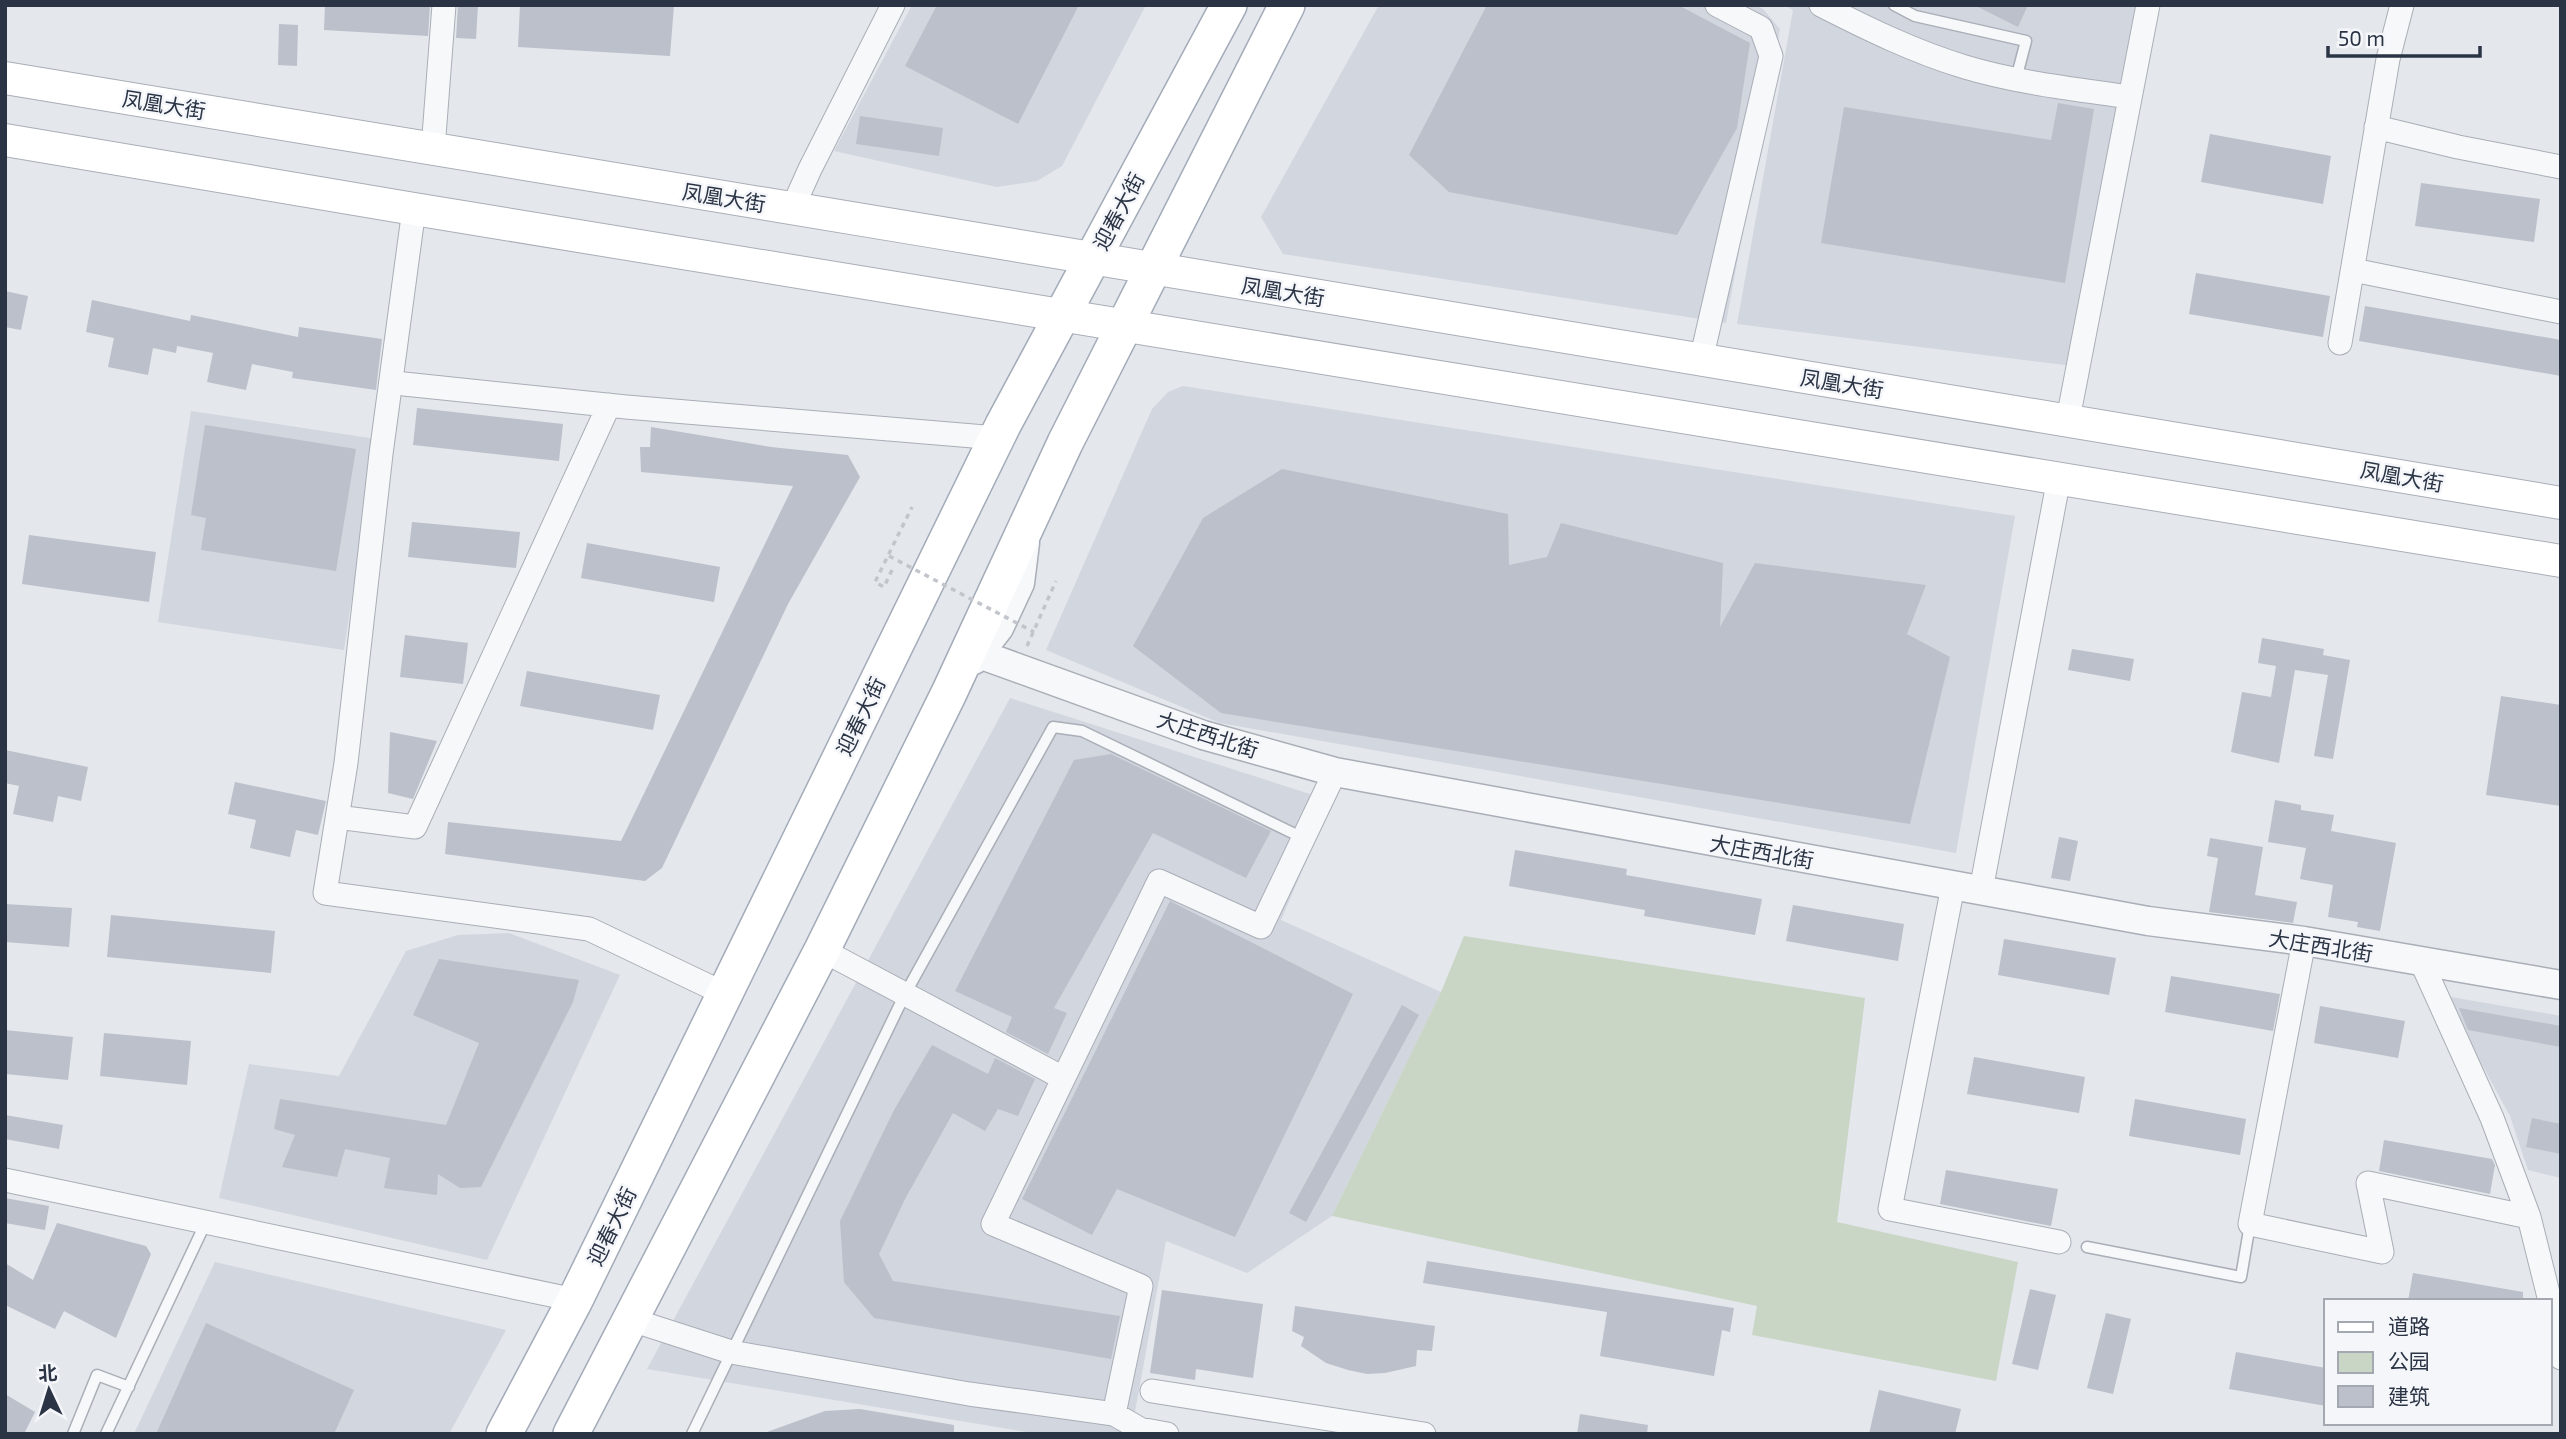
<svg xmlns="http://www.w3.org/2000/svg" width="2566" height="1439" viewBox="0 0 2566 1439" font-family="'Exo 2','Noto Sans SC',sans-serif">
	<rect width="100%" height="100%" fill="#e4e7ec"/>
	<!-- built -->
	<path fill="#d2d6de" d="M 912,5 L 1146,5 L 1062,166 L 1037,181 L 997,187 L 834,151 Z
		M 1379,5 L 1756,5 L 1763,9 L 1780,29 L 1726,323 L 1283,254 L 1261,217 Z
		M 1784,5 L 2139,5 L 2073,366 L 1737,324 L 1793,10 Z
		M 1183,386 L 2015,516 L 1956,853 L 1220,723 L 1046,650 L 1152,409 L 1168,392 Z
		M 191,411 L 376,439 L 344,650 L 158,622 Z
		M 1010,698 L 1332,801 L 1281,920 L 1441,992 L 1332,1216 L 1247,1273 L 1166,1241 L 1131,1434 L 1039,1434 L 647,1369 Z
		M 509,933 L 620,975 L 487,1260 L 219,1198 L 249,1064 L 339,1076 L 406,951 L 458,935 Z
		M 2451,997 L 2561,1016 L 2561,1178 L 2528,1170 L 2510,1116 L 2446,999 Z
		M 215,1262 L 506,1330 L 449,1434 L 134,1434 Z"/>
	<!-- green -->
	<path fill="#c9d6c5" d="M 1464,936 L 1865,998 L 1837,1222 L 2018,1262 L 1996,1381 L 1752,1335 L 1757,1306 L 1332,1216 L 1441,992 Z"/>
	<!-- building -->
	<path fill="#bbc0ca" d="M 325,5 L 430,5 L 428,36 L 324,30 Z
		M 458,5 L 478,5 L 476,39 L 456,38 Z
		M 520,5 L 674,5 L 670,56 L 518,47 Z
		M 937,5 L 1079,5 L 1018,124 L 905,66 Z
		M 1487,5 L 1678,5 L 1750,43 L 1737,128 L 1677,235 L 1449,192 L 1409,155 Z
		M 1974,5 L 2028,5 L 2018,27 Z
		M 279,24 L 298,25 L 297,66 L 278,65 Z
		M 2058,103 L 2094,109 L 2065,283 L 1821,243 L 1844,107 L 2051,140 Z
		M 860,116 L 943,128 L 939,156 L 856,144 Z
		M 2210,134 L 2331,156 L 2323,204 L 2201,182 Z
		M 2421,183 L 2540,199 L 2534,242 L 2415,226 Z
		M 2196,273 L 2330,296 L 2323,337 L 2189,314 Z
		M 5,291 L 28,296 L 21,330 L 5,327 Z
		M 92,300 L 190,321 L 191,315 L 298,337 L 299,327 L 382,339 L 376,390 L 292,378 L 293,372 L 252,364 L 246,390 L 207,382 L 213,353 L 177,346 L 176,353 L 153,348 L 148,375 L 108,367 L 114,338 L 86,332 Z
		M 2365,306 L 2561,340 L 2561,376 L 2359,341 Z
		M 417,408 L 563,424 L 559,461 L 413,445 Z
		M 205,425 L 356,449 L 336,571 L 201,550 L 206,518 L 191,515 Z
		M 651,427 L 771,447 L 848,455 L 860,477 L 788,604 L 662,868 L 645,881 L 445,854 L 448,822 L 621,841 L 793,486 L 641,472 L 640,447 L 650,447 Z
		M 1282,469 L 1508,514 L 1509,565 L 1547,557 L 1561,523 L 1723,563 L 1720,627 L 1755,563 L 1926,585 L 1907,634 L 1950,657 L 1910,824 L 1221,713 L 1133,646 L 1203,518 Z
		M 412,522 L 520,532 L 516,568 L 408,557 Z
		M 29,535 L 156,552 L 149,602 L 22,584 Z
		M 587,543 L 720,567 L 714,602 L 581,578 Z
		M 405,635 L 468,643 L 463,684 L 400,677 Z
		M 2262,638 L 2324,649 L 2323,655 L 2350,660 L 2333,759 L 2314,756 L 2328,675 L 2295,670 L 2279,763 L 2231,752 L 2242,692 L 2271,697 L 2276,666 L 2258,663 Z
		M 2072,649 L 2134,659 L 2130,681 L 2068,670 Z
		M 527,671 L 660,695 L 653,730 L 520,706 Z
		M 2501,696 L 2561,705 L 2561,806 L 2486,795 Z
		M 390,732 L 437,741 L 413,799 L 388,793 Z
		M 5,750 L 88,767 L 81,801 L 58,796 L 53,822 L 13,814 L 19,786 L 5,783 Z
		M 1111,754 L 1271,831 L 1246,878 L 1153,833 L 1054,1008 L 1067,1013 L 1048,1054 L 1006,1032 L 1012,1017 L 955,991 L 1074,760 Z
		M 235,782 L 326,801 L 318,835 L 296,830 L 290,857 L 250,848 L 256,820 L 228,814 Z
		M 2275,800 L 2301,805 L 2301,810 L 2334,815 L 2331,831 L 2396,843 L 2380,931 L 2357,927 L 2358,922 L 2328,917 L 2333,885 L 2300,879 L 2306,848 L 2268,842 Z
		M 2059,837 L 2078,841 L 2070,881 L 2051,878 Z
		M 2210,838 L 2263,847 L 2255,895 L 2297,902 L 2293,923 L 2209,912 L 2218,858 L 2207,856 Z
		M 1515,850 L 1627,869 L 1626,875 L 1762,899 L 1755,935 L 1644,916 L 1645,910 L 1509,886 Z
		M 1170,901 L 1353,994 L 1235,1237 L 1117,1189 L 1092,1235 L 1022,1199 Z
		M 5,904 L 72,908 L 69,947 L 5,942 Z
		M 1793,905 L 1904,924 L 1898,961 L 1786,941 Z
		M 111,915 L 275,931 L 271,973 L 107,957 Z
		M 2004,939 L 2116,958 L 2109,995 L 1998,975 Z
		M 439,959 L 579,980 L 573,1002 L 481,1187 L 460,1188 L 438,1174 L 437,1195 L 384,1188 L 390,1158 L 345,1149 L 337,1177 L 282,1167 L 295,1135 L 274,1129 L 280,1099 L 446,1125 L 479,1043 L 413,1015 Z
		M 2171,976 L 2280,994 L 2273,1031 L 2165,1012 Z
		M 1402,1005 L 1419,1015 L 1306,1222 L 1289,1213 Z
		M 2320,1006 L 2405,1021 L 2398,1058 L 2314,1043 Z
		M 2459,1008 L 2561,1026 L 2561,1047 L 2468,1030 Z
		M 5,1030 L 73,1037 L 68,1080 L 5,1074 Z
		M 104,1033 L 191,1041 L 187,1085 L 100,1076 Z
		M 932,1045 L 988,1074 L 995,1058 L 1035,1079 L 1018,1116 L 998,1109 L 985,1131 L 953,1113 L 905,1199 L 879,1254 L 893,1281 L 1120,1316 L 1111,1359 L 874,1318 L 844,1282 L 840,1221 L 894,1110 Z
		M 1974,1057 L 2085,1077 L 2079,1113 L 1967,1094 Z
		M 2135,1099 L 2246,1119 L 2240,1155 L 2129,1136 Z
		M 5,1115 L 63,1125 L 59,1149 L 5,1139 Z
		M 2532,1118 L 2561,1124 L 2561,1154 L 2526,1147 Z
		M 2384,1140 L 2492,1159 L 2495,1165 L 2490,1194 L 2379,1171 Z
		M 1946,1170 L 2058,1189 L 2051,1226 L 1940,1204 Z
		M 5,1198 L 49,1206 L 45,1230 L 5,1223 Z
		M 57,1223 L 146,1246 L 151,1254 L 116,1338 L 64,1311 L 55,1329 L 5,1305 L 5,1263 L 33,1280 Z
		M 1427,1261 L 1734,1308 L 1730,1332 L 1722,1330 L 1714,1376 L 1600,1356 L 1607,1312 L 1423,1283 Z
		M 2413,1273 L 2523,1292 L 2523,1301 L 2408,1301 Z
		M 2030,1289 L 2056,1295 L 2038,1370 L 2012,1364 Z
		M 1162,1290 L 1263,1304 L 1253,1378 L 1196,1369 L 1195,1380 L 1150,1373 Z
		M 1295,1306 L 1435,1326 L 1432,1351 L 1417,1350 L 1416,1366 L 1385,1373 L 1367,1374 L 1348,1370 L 1326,1363 L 1301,1346 L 1304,1337 L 1292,1331 Z
		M 2106,1313 L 2131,1319 L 2113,1394 L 2087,1388 Z
		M 206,1323 L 354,1390 L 334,1434 L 156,1434 Z
		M 2236,1352 L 2326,1368 L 2326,1406 L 2229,1389 Z
		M 1879,1390 L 1961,1409 L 1955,1434 L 1869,1434 Z
		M 5,1394 L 35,1412 L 24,1434 L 5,1434 Z
		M 860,1409 L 954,1425 L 954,1434 L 767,1434 L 767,1432 L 825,1411 Z
		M 1580,1414 L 1648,1425 L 1647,1434 L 1577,1434 Z"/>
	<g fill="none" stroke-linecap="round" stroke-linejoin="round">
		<!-- service casing -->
		<g stroke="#a9aeb7" stroke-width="13">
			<path id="service" d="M 1894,5 L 1915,16 L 2026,41 L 2016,79
				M 2087,1247 L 2241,1277 L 2250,1224
				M 73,1434 L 97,1375 L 129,1387
				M 106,1434 L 206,1222
				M 692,1434 L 904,996 L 1053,727 L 1082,731 L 1303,838"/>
		</g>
		<!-- minor casing -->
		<g stroke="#a9aeb7" stroke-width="25">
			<path id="minor" d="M 1821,5 C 1868,29 1915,52 1965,67 C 2018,83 2075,89 2130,97
				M 2376,127 L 2458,147 L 2561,167
				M 433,149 L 444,5
				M 414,209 L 381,454 L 346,763 L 325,893 L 589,929 L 725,994
				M 792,209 L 810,169 L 893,5
				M 2353,270 L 2561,312
				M 2340,343 L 2388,59 L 2402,5
				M 1701,360 L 1771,56 L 1761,28 L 1717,5
				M 404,384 L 626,407 L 997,438
				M 2068,419 L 2148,5
				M 345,818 L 415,827 L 609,405
				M 1953,886 L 1890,1209 L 2059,1242
				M 1981,890 L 2059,478
				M 2304,941 L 2250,1224 L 2382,1252 L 2368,1183 L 2529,1217
				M 822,950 L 1063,1078
				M 2421,961 L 2492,1118 L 2529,1217 L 2550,1301
				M 5,1180 L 575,1300
				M 2550,1303 L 2561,1358
				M 632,1320 L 731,1352 L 969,1394 L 1114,1414 L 1140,1429 L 1167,1434
				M 1152,1391 L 1424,1434
				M 1114,1414 L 1141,1286 L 993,1224 L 1159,881 L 1261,927 L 1335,772"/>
		</g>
		<!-- tertiary casing -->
		<g stroke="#a9aeb7" stroke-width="31">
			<path id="tertiary" d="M 979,654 L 1203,735 L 1335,772 L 2148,921 L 2304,941 L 2561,985
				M 974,660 L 999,628 L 1020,583 L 1025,543"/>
		</g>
		<!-- secondary casing -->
		<g stroke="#a9aeb7" stroke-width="34">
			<path id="secondary" d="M 5,78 C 857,220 1709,358 2561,503
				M 5,140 L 414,209 L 2561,561"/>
		</g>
		<!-- primary casing -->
		<g stroke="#a3abb8" stroke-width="38">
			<path id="primary" d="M 504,1434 L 575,1300 L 1003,425 L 1229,5
				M 571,1434 L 822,950 L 949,693 L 1065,443 L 1287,5"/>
		</g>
		<!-- path -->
		<path stroke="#c2c5cb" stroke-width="3.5" stroke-dasharray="5 5" stroke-linecap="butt" d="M 892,570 L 884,587 L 875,582 L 912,507
			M 1027,646 L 1056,581"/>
		<!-- service -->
		<use href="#service" stroke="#f7f8fa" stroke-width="10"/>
		<!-- minor -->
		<use href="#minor" stroke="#f7f8fa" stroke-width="23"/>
		<!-- tertiary -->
		<use href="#tertiary" stroke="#f7f8fa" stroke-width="28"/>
		<!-- secondary -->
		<use href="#secondary" stroke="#fff" stroke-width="32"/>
		<!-- primary -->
		<use href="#primary" stroke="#fff" stroke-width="35"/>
		<!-- path-bridge -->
		<path stroke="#c2c5cb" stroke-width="3.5" stroke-dasharray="5 5" stroke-linecap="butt" d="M 889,556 L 1034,632"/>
	</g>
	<g text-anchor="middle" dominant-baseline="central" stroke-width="5" stroke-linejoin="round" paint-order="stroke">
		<!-- street labels -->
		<g font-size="21" fill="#2b3445" stroke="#f4f6f9">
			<text transform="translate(164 104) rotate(9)">凤凰大街</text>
			<text transform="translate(724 197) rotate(9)">凤凰大街</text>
			<text transform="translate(1118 211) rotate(-62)">迎春大街</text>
			<text transform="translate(1283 291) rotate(9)">凤凰大街</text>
			<text transform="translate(1842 383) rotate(9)">凤凰大街</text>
			<text transform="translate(2402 476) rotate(10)">凤凰大街</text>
			<text transform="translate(860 716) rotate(-64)">迎春大街</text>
			<text transform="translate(1208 734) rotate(18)">大庄西北街</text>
			<text transform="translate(1762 851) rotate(10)">大庄西北街</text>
			<text transform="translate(2321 945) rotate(9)">大庄西北街</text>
			<text transform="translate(611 1226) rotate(-64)">迎春大街</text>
		</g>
	</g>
	<!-- border -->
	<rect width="2566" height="1439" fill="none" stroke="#2b3445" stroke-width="14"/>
	<!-- legend -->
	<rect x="2324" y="1299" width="228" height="126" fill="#f4f6f9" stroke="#a4a8b1" stroke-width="2"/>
	<rect x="2338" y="1322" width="35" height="10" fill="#ffffff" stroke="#a4a8b1" stroke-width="2"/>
	<text x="2388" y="1334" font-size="21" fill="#2b3445">道路</text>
	<rect x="2338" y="1352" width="35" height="21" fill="#c9d6c5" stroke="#a4a8b1" stroke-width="2"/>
	<text x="2388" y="1369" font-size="21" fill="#2b3445">公园</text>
	<rect x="2338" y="1386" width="35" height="21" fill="#bbc0ca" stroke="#a4a8b1" stroke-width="2"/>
	<text x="2388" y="1404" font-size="21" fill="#2b3445">建筑</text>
	<!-- north arrow -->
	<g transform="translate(49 1390) rotate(356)" stroke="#f4f6f9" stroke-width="5" paint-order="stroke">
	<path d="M0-5L12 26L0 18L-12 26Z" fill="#2b3445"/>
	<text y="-10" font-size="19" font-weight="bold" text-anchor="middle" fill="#2b3445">北</text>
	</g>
	<!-- scale -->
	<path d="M2328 46v10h152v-10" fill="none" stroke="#2b3445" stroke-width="3.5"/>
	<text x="2338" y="46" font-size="21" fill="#2b3445" stroke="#f4f6f9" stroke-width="5" paint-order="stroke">50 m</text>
</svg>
